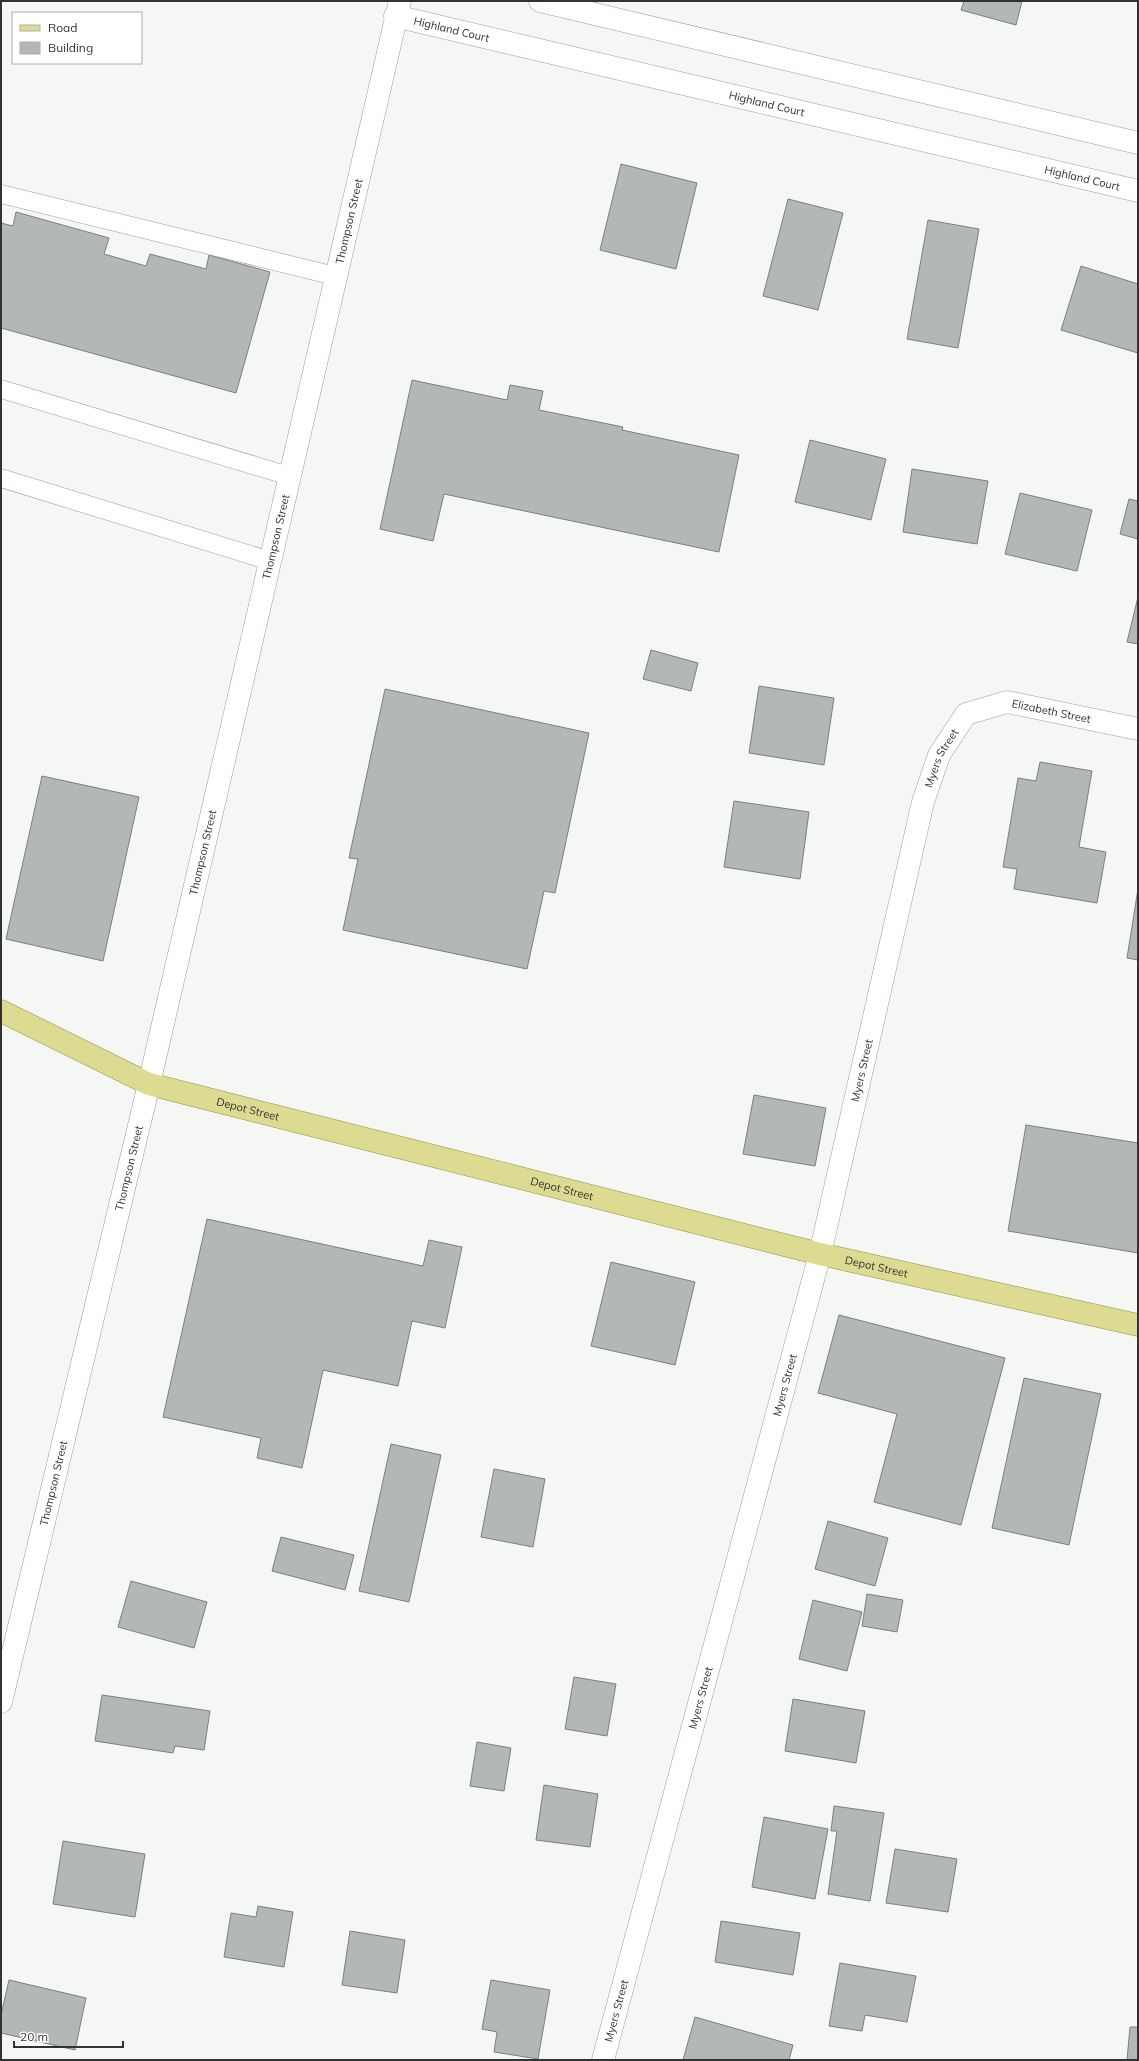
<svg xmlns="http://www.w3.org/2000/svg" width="1139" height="2061" viewBox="0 0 1139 2061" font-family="Mulish,sans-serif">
	<rect width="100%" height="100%" fill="#f4f7f3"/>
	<!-- building -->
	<path fill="#b3b8b6" stroke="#7b807e" d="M 964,1 L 1022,1 L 1016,25 L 961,10 Z
		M 621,164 L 697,183 L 676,269 L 600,250 Z
		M 788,199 L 843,213 L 818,310 L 763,296 Z
		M 16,212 L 109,238 L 104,254 L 146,266 L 150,254 L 206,269 L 209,255 L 270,272 L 236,393 L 1,328 L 1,223 L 13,226 Z
		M 928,220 L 979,229 L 958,348 L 907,339 Z
		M 1081,266 L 1138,284 L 1138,353 L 1061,330 Z
		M 412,380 L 507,400 L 510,385 L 543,391 L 539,410 L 623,427 L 622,430 L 739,455 L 719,552 L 444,494 L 433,541 L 380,529 Z
		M 810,440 L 886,459 L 871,520 L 795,502 Z
		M 912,469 L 988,481 L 977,544 L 903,532 Z
		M 1020,493 L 1092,510 L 1077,571 L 1005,554 Z
		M 1129,499 L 1138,501 L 1138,539 L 1120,534 Z
		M 1138,597 L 1138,644 L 1127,642 Z
		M 651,650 L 698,663 L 691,691 L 643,679 Z
		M 759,686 L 834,698 L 824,765 L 749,753 Z
		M 385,689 L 589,733 L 555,893 L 544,891 L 527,969 L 343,930 L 358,859 L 349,858 Z
		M 1040,762 L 1092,771 L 1079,847 L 1106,852 L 1097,903 L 1014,889 L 1017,869 L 1003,867 L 1018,778 L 1036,781 Z
		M 42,776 L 139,797 L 103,961 L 6,939 Z
		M 734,801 L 809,812 L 800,879 L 724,867 Z
		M 1138,889 L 1138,960 L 1127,958 Z
		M 754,1095 L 826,1108 L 815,1166 L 743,1154 Z
		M 1026,1125 L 1138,1143 L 1138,1253 L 1008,1231 Z
		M 207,1219 L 423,1266 L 429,1240 L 462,1247 L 445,1328 L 412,1321 L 398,1386 L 323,1370 L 302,1468 L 257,1458 L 261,1438 L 163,1417 Z
		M 611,1262 L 695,1282 L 675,1365 L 591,1346 Z
		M 839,1315 L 1005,1358 L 961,1525 L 874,1502 L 897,1414 L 818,1393 Z
		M 1024,1378 L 1101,1394 L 1069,1545 L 992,1528 Z
		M 391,1444 L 441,1455 L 409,1602 L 359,1591 Z
		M 494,1469 L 545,1479 L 533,1547 L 481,1537 Z
		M 828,1521 L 888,1538 L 875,1586 L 815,1569 Z
		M 281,1537 L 354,1555 L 345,1590 L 272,1571 Z
		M 131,1581 L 207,1602 L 194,1648 L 118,1627 Z
		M 867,1594 L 903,1600 L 897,1632 L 862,1626 Z
		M 813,1600 L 862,1612 L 847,1671 L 799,1659 Z
		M 574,1677 L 616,1684 L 607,1736 L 565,1729 Z
		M 102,1695 L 210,1711 L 204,1750 L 175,1746 L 173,1753 L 95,1741 Z
		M 793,1699 L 865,1711 L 856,1763 L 785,1751 Z
		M 477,1742 L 511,1748 L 504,1791 L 470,1786 Z
		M 544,1785 L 598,1794 L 590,1847 L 536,1840 Z
		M 834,1806 L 884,1813 L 870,1901 L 828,1894 L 837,1831 L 831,1831 Z
		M 764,1817 L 828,1829 L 815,1899 L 752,1887 Z
		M 63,1841 L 145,1854 L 135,1917 L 53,1904 Z
		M 895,1849 L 957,1859 L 948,1912 L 886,1903 Z
		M 258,1906 L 293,1912 L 284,1967 L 224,1957 L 231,1913 L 256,1917 Z
		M 721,1921 L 800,1933 L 793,1975 L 715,1962 Z
		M 350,1931 L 405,1940 L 397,1993 L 342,1985 Z
		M 840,1963 L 916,1976 L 907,2022 L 865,2015 L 862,2031 L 829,2026 Z
		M 9,1980 L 86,1998 L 75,2050 L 1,2033 L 1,2015 Z
		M 491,1980 L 550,1990 L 538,2059 L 494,2052 L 497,2032 L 482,2029 Z
		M 695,2017 L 793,2045 L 789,2060 L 683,2060 Z
		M 1130,2027 L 1138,2027 L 1138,2060 L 1127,2060 Z"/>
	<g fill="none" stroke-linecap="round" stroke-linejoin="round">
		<!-- lane casing -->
		<g stroke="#9a9d99" stroke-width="19">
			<path id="lane" d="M 1,194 L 335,276
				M 1,389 L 289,476
				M 1,478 L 270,561"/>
		</g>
		<!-- street casing -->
		<g stroke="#9a9d99" stroke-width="23">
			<g id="street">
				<path d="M 540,1 L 1138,143"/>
				<path id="s1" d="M 395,16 L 1138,191"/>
				<path id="s2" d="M 1,1702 L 149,1084 L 400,1"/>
				<path id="s3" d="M 603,2060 L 820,1254 L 923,802 L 939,755 L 966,714 L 1007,702 L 1138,729"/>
			</g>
		</g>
		<!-- primary casing -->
		<g stroke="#929141" stroke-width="23">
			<g id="primary">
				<path id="s4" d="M 1,1011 L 149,1084 L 820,1254 L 1138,1325"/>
			</g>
		</g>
		<!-- lane -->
		<use href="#lane" stroke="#fff" stroke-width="18"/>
		<!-- street -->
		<use href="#street" stroke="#fff" stroke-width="22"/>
		<!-- primary -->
		<use href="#primary" stroke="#dddb92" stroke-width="22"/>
	</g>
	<g text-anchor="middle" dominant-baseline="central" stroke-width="3" stroke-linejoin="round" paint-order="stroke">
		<!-- street labels -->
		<g font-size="11" fill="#313331" stroke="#fff">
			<text stroke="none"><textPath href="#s1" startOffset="58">Highland Court</textPath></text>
			<text stroke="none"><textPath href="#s1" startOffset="382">Highland Court</textPath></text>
			<text stroke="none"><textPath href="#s1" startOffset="706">Highland Court</textPath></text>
			<text stroke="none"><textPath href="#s2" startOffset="1521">Thompson Street</textPath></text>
			<text stroke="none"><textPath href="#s2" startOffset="1197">Thompson Street</textPath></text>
			<text stroke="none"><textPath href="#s3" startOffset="1485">Elizabeth Street</textPath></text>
			<text stroke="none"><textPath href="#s3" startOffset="1346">Myers Street</textPath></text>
			<text stroke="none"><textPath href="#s2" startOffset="873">Thompson Street</textPath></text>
			<text stroke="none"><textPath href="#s3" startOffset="1023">Myers Street</textPath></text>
			<text stroke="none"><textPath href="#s4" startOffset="267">Depot Street</textPath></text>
			<text stroke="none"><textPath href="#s2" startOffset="549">Thompson Street</textPath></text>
			<text stroke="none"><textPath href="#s4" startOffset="591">Depot Street</textPath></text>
			<text stroke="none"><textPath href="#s4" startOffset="915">Depot Street</textPath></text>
			<text stroke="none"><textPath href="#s3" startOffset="699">Myers Street</textPath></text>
			<text stroke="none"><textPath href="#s2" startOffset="225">Thompson Street</textPath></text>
			<text stroke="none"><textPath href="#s3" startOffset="375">Myers Street</textPath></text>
			<text stroke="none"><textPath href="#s3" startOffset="51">Myers Street</textPath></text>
		</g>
	</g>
	<!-- border -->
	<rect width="1139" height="2061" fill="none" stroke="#313331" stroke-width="4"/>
	<!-- legend -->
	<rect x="12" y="12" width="130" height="52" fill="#ffffff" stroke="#adadad"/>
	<rect x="20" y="25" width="20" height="6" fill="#dddb92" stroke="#adadad"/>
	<text x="48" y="32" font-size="12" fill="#313331">Road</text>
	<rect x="20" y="42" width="20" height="12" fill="#b3b8b6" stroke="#adadad"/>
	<text x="48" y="52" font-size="12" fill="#313331">Building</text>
	<!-- scale -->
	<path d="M14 2041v6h109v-6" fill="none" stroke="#313331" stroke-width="2"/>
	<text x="20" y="2041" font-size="12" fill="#313331" stroke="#ffffff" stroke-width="3" paint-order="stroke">20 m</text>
</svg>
